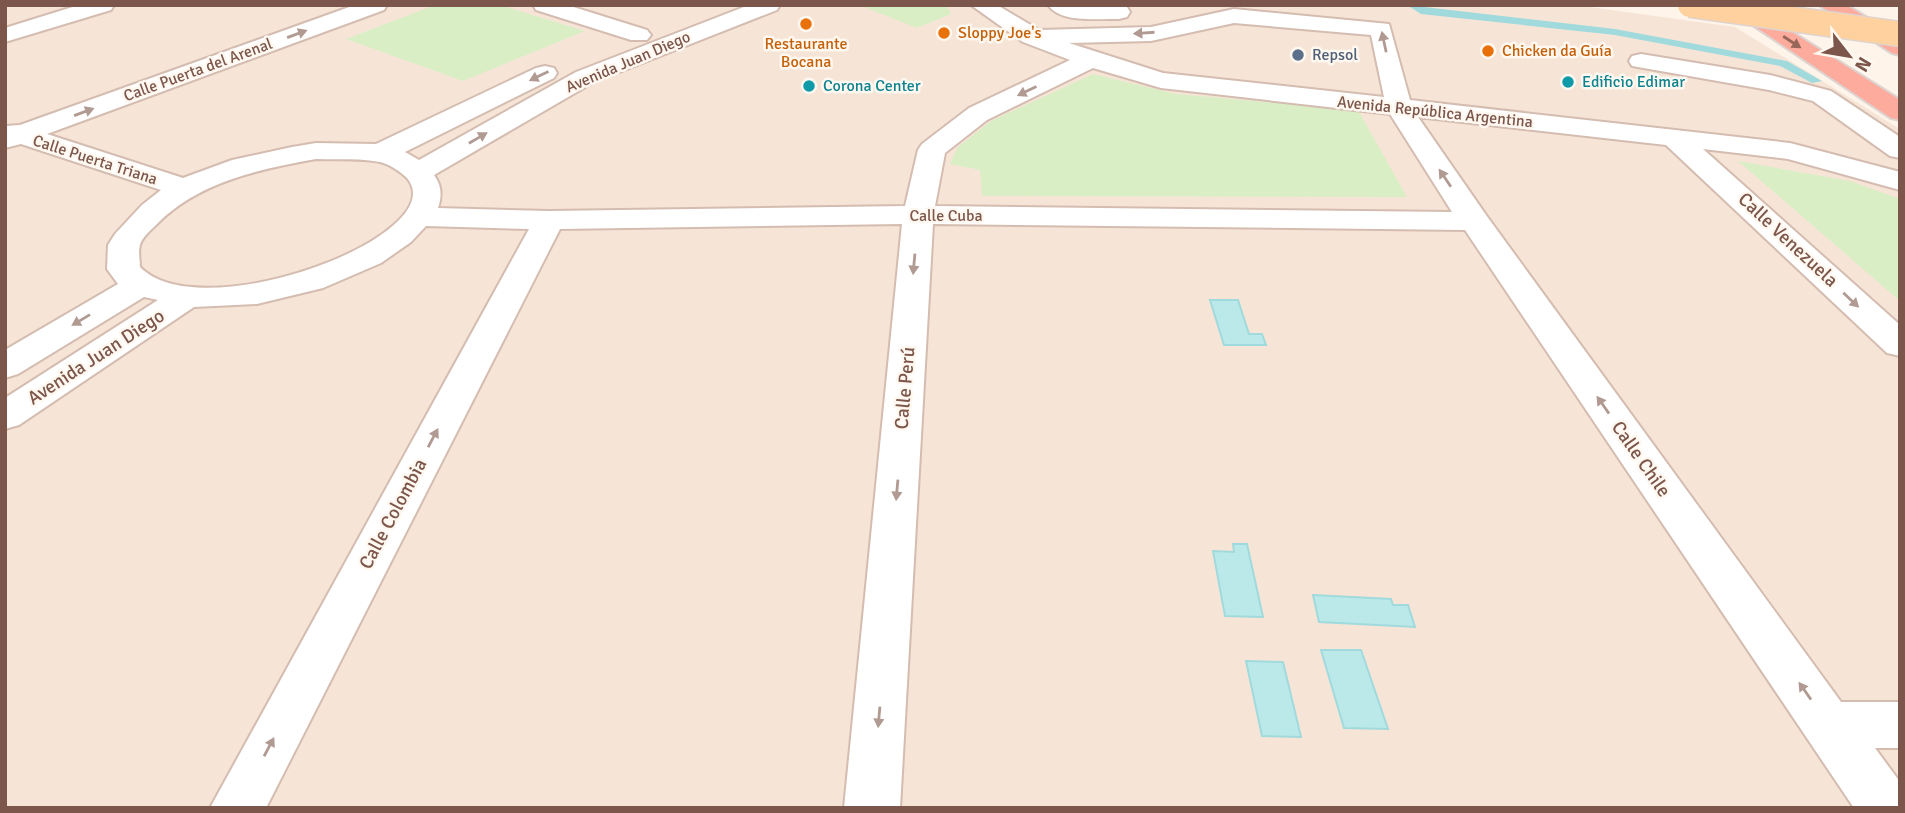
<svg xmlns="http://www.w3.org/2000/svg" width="1905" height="813" viewBox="0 0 1905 813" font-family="Signika,sans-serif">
	<rect width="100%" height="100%" fill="#fef4e9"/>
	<!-- residential -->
	<path fill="#f6e5d7" d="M 5,5 L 1575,5 L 1735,27 L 1900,129 L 1900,808 L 5,808 Z"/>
	<!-- green -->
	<path fill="#daeec6" d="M 435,5 L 500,5 L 585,31 L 463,81 L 346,39 Z
		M 859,5 L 946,5 L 951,14 L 917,28 Z
		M 1093,74 L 1176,94 L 1358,110 L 1407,197 L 982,196 L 980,170 L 950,164 L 958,147 L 991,121 Z
		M 1738,161 L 1850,181 L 1900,199 L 1900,301 Z"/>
	<!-- water -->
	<path fill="#bbe9ea" stroke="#a1dadd" stroke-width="2" d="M 1210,300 L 1238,300 L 1249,334 L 1262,334 L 1266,345 L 1224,345 Z
		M 1233,544 L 1247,544 L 1263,617 L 1225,616 L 1213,551 L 1234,552 Z
		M 1313,595 L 1391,599 L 1393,605 L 1408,605 L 1415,627 L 1319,622 Z
		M 1321,650 L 1361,650 L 1388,729 L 1344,728 Z
		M 1246,661 L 1283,662 L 1301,737 L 1262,736 Z"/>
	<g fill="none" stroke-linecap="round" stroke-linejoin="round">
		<!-- stream -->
		<path fill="#a1dadd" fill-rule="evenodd" d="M 1407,5 L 1615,29 L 1787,61 L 1822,81 L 1812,83 L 1780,66 L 1615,35 L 1421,14 Z"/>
		<!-- minor casing -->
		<g stroke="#d4bcb0" stroke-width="4">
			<path id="minor" d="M 79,5 L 114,5 L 111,10 L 5,42 L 5,28 Z
				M 355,5 L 387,5 L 384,10 L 47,134 L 183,178 L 232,160 L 292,147 L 316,143 L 376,144 L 536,68 L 545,66 L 554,68 L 557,73 L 554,78 L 405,152 L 419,160 L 576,72 L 749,5 L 780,5 L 777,10 L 594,82 L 434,175 C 442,186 442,196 438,208 L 549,211 L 905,206 L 918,150 L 922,144 L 969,108 L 1070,60 L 1023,42 L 971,5 L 997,5 L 1039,30 L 1151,27 L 1234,9 L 1389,24 L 1410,100 L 1790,143 L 1900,172 L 1900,190 L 1788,159 L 1703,149 L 1900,325 L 1900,356 L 1887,353 L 1666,145 L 1418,117 L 1486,215 L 1841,702 L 1900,702 L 1900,748 L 1875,748 L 1900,782 L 1900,808 L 1854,808 L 1465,230 L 933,224 L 900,808 L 844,808 L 902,224 L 560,229 L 266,808 L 210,808 L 529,229 L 426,226 L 411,242 L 381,263 L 323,288 L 257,304 L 194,307 L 19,425 L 5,429 L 5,398 L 158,300 L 144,297 L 18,374 L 5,378 L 5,350 L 118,284 L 107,269 L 108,245 L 115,234 L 142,205 L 161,190 L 21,144 L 5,148 L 5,126 L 20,125 ZM 1234,23 L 1371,35 L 1384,97 L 1163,73 L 1069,43 L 1151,41 ZM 1093,68 L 1161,88 L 1390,114 L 1452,212 L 935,206 L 945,153 L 987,120 ZM 316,159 C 337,160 359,158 380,162 C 389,164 401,172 407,178 C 455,235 201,330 140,267 C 140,260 138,252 140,245 C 142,237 151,230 157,224 C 198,182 260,169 316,159 Z
				M 533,5 L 567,5 L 647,30 L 651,35 L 647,40 L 631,40 L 536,10 Z
				M 1048,5 L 1119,5 L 1127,7 L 1130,12 L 1127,17 L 1119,19 C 1098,18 1062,24 1048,5 Z
				M 1641,54 L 1770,75 L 1831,91 L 1900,137 L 1900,158 L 1890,156 L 1813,101 L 1769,90 L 1632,66 L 1629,61 L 1632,56 Z"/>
		</g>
		<!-- highway casing -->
		<g stroke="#ddd3d0" stroke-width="4">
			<path id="highway" d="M 1723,5 L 1749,5 L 1900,100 L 1900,120 L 1891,118 Z
				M 1819,5 L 1846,5 L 1900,38 L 1900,55 L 1892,53 Z"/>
		</g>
		<!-- minor -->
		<use href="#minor" fill="#fff" fill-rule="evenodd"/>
		<!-- highway -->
		<use href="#highway" fill="#fcab9c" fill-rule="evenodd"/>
		<!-- major-bridge casing -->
		<g stroke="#ddd3d0" stroke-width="27" stroke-linecap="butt">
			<path id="major-bridge" d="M 1690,5 L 1900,34"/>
		</g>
		<!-- major-bridge -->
		<use href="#major-bridge" stroke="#ffd19f" stroke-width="24"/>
	</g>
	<!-- one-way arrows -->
	<defs><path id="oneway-solid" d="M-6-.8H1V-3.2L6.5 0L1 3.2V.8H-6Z" transform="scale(1.75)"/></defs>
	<g fill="#b09a92">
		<use href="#oneway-solid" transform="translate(1144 33) rotate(176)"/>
		<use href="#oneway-solid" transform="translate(297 34) rotate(-20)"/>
		<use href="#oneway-solid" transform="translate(1384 42) rotate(-102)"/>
		<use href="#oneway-solid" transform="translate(539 76) rotate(154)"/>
		<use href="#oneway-solid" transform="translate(1027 91) rotate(154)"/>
		<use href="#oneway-solid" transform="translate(84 112) rotate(-20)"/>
		<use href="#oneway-solid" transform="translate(478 138) rotate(-30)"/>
		<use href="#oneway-solid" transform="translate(1445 178) rotate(-124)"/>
		<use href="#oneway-solid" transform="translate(914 264) rotate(95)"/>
		<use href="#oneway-solid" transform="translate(1851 300) rotate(43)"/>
		<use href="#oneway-solid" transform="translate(81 320) rotate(149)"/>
		<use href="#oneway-solid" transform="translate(1603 405) rotate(-125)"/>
		<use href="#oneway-solid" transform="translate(433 438) rotate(-62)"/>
		<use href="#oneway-solid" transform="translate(897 490) rotate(95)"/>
		<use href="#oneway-solid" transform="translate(1805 691) rotate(-125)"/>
		<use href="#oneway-solid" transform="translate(879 717) rotate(95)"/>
		<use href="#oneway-solid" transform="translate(269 747) rotate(-62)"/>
	</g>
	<use fill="#96675a" href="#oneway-solid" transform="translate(1792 42) rotate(33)"/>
	<!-- markers -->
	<g fill="#e8710a" stroke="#fff8f1" stroke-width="2.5">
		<circle cx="806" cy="24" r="7"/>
		<circle cx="944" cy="33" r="7"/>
		<circle cx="1488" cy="51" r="7"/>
	</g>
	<circle fill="#5c6f8a" stroke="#fff8f1" stroke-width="2.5" cx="1298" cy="55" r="7"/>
	<g fill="#0f9aa8" stroke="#fff8f1" stroke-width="2.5">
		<circle cx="1568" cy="82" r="7"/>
		<circle cx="809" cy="86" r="7"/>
	</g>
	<g text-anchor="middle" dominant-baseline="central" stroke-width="5" stroke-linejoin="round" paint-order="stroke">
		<!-- far-food labels -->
		<g font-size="16" fill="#c56008" stroke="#fff8f1" text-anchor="start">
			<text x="958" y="33">Sloppy Joe's</text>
			<text x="806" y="44" text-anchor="middle">Restaurante<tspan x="806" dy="18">Bocana</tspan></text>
			<text x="1502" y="51">Chicken da Guía</text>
		</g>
		<!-- far-service labels -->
		<g font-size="16" fill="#4e5e75" stroke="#fff8f1" text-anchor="start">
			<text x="1312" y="55">Repsol</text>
		</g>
		<!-- far-street labels -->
		<g font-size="16" fill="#7c564a" stroke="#fff8f1">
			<text transform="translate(628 62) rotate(-23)">Avenida Juan Diego</text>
			<text transform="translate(198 70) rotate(-20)">Calle Puerta del Arenal</text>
			<text transform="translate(1435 112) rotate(6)">Avenida República Argentina</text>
			<text transform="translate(95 160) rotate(18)">Calle Puerta Triana</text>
			<text x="946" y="216">Calle Cuba</text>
		</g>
		<!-- far-culture labels -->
		<g font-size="16" fill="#0d838f" stroke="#fff8f1" text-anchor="start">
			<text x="1582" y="82">Edificio Edimar</text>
			<text x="823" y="86">Corona Center</text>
		</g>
		<!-- street labels -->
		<g font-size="19" fill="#7c564a" stroke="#fff8f1">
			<text transform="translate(1788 240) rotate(43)">Calle Venezuela</text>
			<text transform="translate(96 357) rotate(-33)">Avenida Juan Diego</text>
			<text transform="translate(905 388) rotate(-85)">Calle Perú</text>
			<text transform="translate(1641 459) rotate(55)">Calle Chile</text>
			<text transform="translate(393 514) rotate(-62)">Calle Colombia</text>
		</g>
	</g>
	<!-- border -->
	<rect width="1905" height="813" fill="none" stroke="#7c564a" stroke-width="14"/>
	<!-- north arrow -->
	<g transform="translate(1849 56) rotate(121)" stroke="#fff8f1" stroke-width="5" paint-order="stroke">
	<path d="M0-5L12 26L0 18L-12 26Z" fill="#7c564a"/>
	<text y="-10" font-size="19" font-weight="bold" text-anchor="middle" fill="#7c564a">N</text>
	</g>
</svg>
